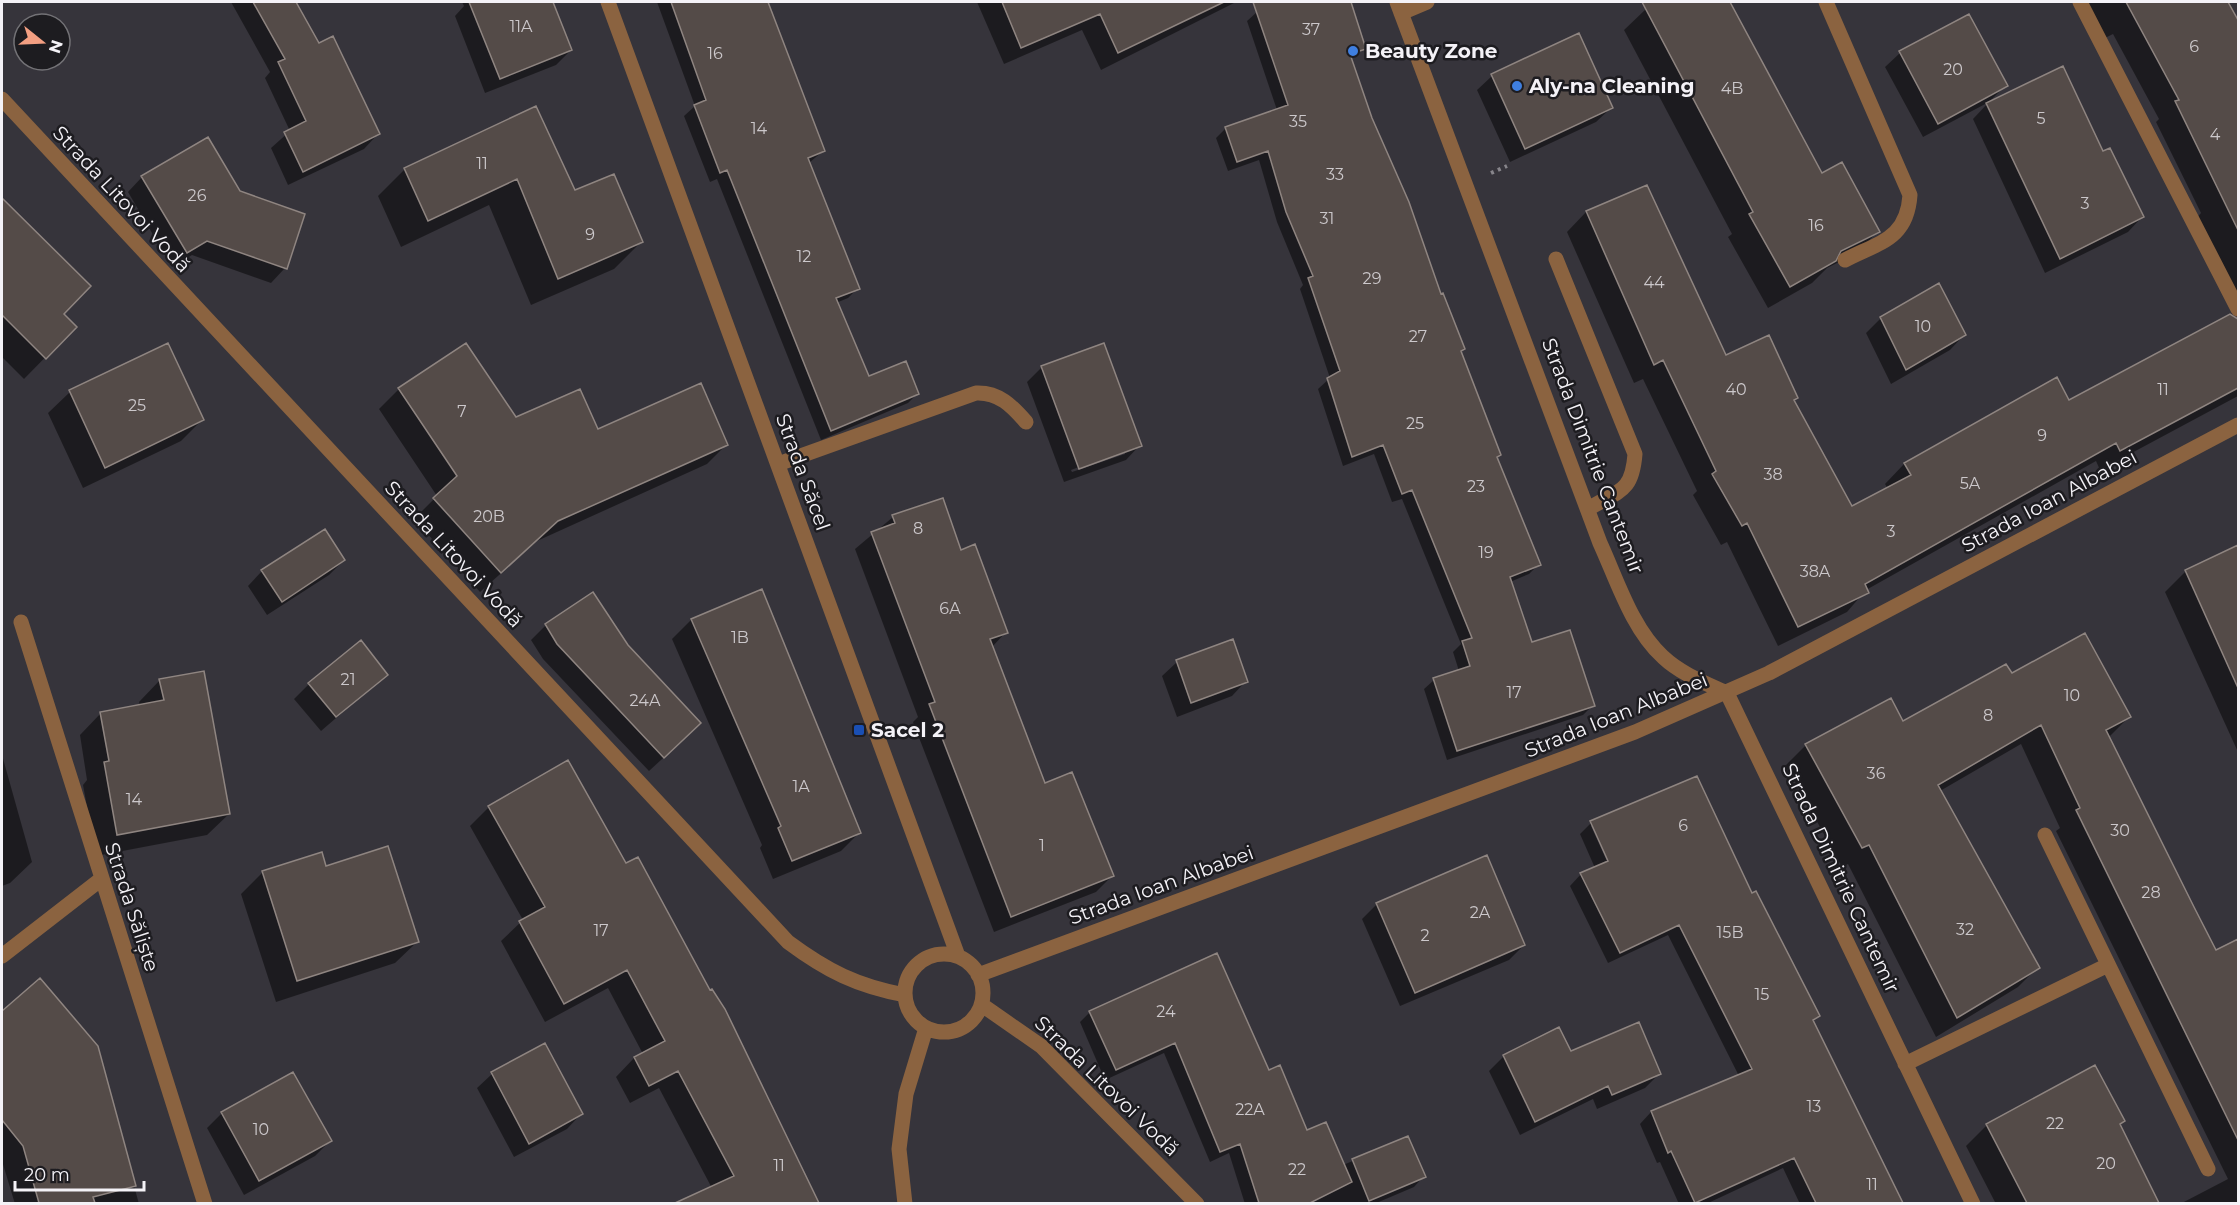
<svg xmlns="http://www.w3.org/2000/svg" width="2240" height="1205" viewBox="0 0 2240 1205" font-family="Montserrat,sans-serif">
	<rect width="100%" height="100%" fill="#36343b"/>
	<!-- shadow -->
	<path fill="#0007" fill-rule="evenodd" d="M 231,2 L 295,2 L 318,45 L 378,134 L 364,149 L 288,185 L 271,148 L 290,131 L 265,78 L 270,72 Z
		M 462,2 L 551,2 L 571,50 L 556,65 L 485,93 L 455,16 L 464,6 Z
		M 657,2 L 766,2 L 823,151 L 809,163 L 858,288 L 848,298 L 836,303 L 868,378 L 918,393 L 908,403 L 821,440 L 717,179 L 710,182 L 684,116 L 695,106 Z
		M 977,2 L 1236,2 L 1101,70 L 1082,30 L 1004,64 Z
		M 1288,2 L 1349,2 L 1365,48 L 1350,59 L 1371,118 L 1463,349 L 1460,353 L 1496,458 L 1539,564 L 1529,574 L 1510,582 L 1531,644 L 1593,705 L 1583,715 L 1447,760 L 1424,689 L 1434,680 L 1459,671 L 1453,652 L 1461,644 L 1402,499 L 1392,502 L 1374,454 L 1343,466 L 1318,389 L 1330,378 L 1300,289 L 1303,285 L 1277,222 L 1259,160 L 1228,171 L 1216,138 L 1226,128 L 1277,110 L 1247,21 L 1257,12 Z
		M 1659,2 L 1729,2 L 1821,175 L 1878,231 L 1857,253 L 1827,268 L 1812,283 L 1768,308 L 1728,237 L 1732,234 L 1624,30 L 1646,9 Z
		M 2086,2 L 2227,2 L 2238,23 L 2238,310 L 2192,223 L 2201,213 L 2156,122 L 2159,119 L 2113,34 L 2105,38 Z
		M 1968,16 L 2006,85 L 1989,102 L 1923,137 L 1885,67 L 1900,53 Z
		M 1492,76 L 1611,108 L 1596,122 L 1510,162 L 1477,90 Z
		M 1988,103 L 2103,153 L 2142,217 L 2128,232 L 2045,273 L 1973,119 Z
		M 535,108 L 575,192 L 641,242 L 614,269 L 531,305 L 489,205 L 401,247 L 378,196 L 405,169 Z
		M 142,177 L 285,268 L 271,283 L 192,255 L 172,267 L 128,192 Z
		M 2,199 L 89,286 L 61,314 L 75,327 L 24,379 L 2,357 Z
		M 1586,212 L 1726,357 L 1797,398 L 1793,401 L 1851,508 L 1888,489 L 1885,484 L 1904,464 L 2056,379 L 2068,402 L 2238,316 L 2238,396 L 2100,470 L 2096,461 L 1866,590 L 1847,612 L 1778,646 L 1727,542 L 1721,545 L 1693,495 L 1697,491 L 1643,379 L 1634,383 L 1567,232 Z
		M 1881,318 L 1964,335 L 1950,350 L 1891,384 L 1866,333 Z
		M 167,345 L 202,420 L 181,441 L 83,488 L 48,413 L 70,392 Z
		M 1042,367 L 1140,445 L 1126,460 L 1064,482 L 1027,382 ZM 1125,450 L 1125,454 L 1072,472 L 1071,470 Z
		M 399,389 L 515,419 L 727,444 L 707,464 L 537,541 L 480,592 L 414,519 L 437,496 L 379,409 Z
		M 942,500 L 960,552 L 1006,632 L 992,647 L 1044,785 L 1112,876 L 1096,892 L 994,932 L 913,722 L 918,717 L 855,549 L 893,517 Z
		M 2238,547 L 2238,752 L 2165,592 L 2186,571 Z
		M 344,560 L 329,575 L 267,615 L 248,586 L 262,571 Z
		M 761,591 L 860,832 L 841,851 L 773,879 L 760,848 L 762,845 L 672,639 L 691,620 Z
		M 592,594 L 685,738 L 649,771 L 543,659 L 531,640 L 546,625 Z
		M 1177,662 L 1246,681 L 1232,696 L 1177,717 L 1162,676 Z
		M 386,675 L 321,731 L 294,699 L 309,684 Z
		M 2011,675 L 2129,717 L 2109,737 L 2215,952 L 2238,941 L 2238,1204 L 2180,1204 L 2228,1179 L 2056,831 L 2060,828 L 2021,744 L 1940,791 L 2038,967 L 2018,987 L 1936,1037 L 1848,864 L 1842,867 L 1786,765 L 1806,745 L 1903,723 Z
		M 160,680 L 229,814 L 207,835 L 96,856 L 83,785 L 87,780 L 80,735 L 101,713 L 140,706 L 139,702 Z
		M 2,755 L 32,862 L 10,883 L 2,886 Z
		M 489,807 L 625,865 L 724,1010 L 817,1204 L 705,1204 L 714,1192 L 659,1088 L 630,1103 L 616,1077 L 634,1058 L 643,1054 L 608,988 L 545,1022 L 501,941 L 523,920 L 470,826 Z
		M 1591,823 L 1752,895 L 1819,1016 L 1812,1022 L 1902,1204 L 1800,1204 L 1783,1168 L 1706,1204 L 1679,1204 L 1660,1162 L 1657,1163 L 1640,1124 L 1651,1112 L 1739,1076 L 1668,935 L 1608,963 L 1570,886 L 1581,874 L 1595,868 L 1580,834 ZM 1591,826 L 1594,826 L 1612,867 L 1610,868 Z
		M 321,854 L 325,868 L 417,942 L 395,963 L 276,1002 L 241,894 L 262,873 Z
		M 1377,904 L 1524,945 L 1509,960 L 1400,1006 L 1362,919 Z
		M 40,980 L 96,1046 L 139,1204 L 15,1204 L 2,1161 L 2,1013 Z
		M 1090,1012 L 1269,1072 L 1306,1132 L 1343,1165 L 1408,1138 L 1424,1176 L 1414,1187 L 1374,1204 L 1245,1204 L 1229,1153 L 1210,1162 L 1164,1053 L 1105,1080 L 1080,1022 Z
		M 1571,1053 L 1659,1074 L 1645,1088 L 1597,1109 L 1593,1099 L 1520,1135 L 1489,1071 L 1504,1056 Z
		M 2094,1067 L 2158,1204 L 1996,1204 L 1966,1146 L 1986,1126 Z
		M 293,1074 L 330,1141 L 315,1156 L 244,1195 L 207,1128 L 222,1113 Z
		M 492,1074 L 581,1114 L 567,1129 L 514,1157 L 477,1088 Z"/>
	<!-- building -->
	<path fill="#544b48" stroke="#8f8581" stroke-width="1.5" d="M 253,2 L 296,2 L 319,43 L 333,36 L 380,134 L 303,172 L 284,132 L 306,121 L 278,62 L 285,59 Z
		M 469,2 L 553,2 L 572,50 L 500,79 Z
		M 671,2 L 768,2 L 825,151 L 808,158 L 860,289 L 836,298 L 869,376 L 906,361 L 919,394 L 831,431 L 727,170 L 720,173 L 694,105 L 706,100 Z
		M 1002,2 L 1224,2 L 1118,53 L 1100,14 L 1021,48 Z
		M 1253,2 L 1351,2 L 1366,49 L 1350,54 L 1372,118 L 1409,202 L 1441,294 L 1443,293 L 1465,349 L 1461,351 L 1501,455 L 1497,457 L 1541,565 L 1510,577 L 1532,642 L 1570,630 L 1595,706 L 1457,751 L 1433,678 L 1470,666 L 1462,641 L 1472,638 L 1412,490 L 1402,494 L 1383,445 L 1352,457 L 1327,378 L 1340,371 L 1308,278 L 1313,276 L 1286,212 L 1268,151 L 1237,162 L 1225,127 L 1288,105 Z
		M 1642,2 L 1730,2 L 1822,173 L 1842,162 L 1880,232 L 1841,251 L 1836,261 L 1790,287 L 1749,214 L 1753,212 Z
		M 2126,2 L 2228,2 L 2238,20 L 2238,230 L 2175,101 L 2179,100 Z
		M 1969,14 L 2008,86 L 1938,124 L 1899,51 Z
		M 1579,33 L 1613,108 L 1525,149 L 1491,74 Z
		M 2063,66 L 2103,151 L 2110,148 L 2144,217 L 2060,259 L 1986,103 Z
		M 536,106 L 575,190 L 614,174 L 643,242 L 558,279 L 517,179 L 428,221 L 404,168 Z
		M 208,137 L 240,191 L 305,214 L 287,269 L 207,241 L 187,253 L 141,176 Z
		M 1647,185 L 1726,355 L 1769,335 L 1798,398 L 1794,400 L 1852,506 L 1911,475 L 1904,463 L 2057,377 L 2069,400 L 2230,314 L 2238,319 L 2238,388 L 2120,451 L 2116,443 L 1865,584 L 1869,593 L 1798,627 L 1747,523 L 1742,526 L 1712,474 L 1716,471 L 1663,360 L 1654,365 L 1586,211 Z
		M 2,198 L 91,286 L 64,314 L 77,327 L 46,359 L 2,315 Z
		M 1939,283 L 1966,335 L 1906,370 L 1880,317 Z
		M 168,343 L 204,420 L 105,468 L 69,390 Z
		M 466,343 L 516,417 L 580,389 L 598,429 L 701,383 L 728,445 L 558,521 L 501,573 L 433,498 L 457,476 L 398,388 Z
		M 1104,343 L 1142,446 L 1079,469 L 1041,366 Z
		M 943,498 L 961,550 L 975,544 L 1008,633 L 990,639 L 1045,783 L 1072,772 L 1114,876 L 1011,917 L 929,704 L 935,702 L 871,532 L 895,523 L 892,515 Z
		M 325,529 L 345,560 L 282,602 L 261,570 Z
		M 2238,545 L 2238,688 L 2185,570 Z
		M 762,589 L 861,833 L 792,861 L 778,828 L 781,826 L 691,619 Z
		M 593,592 L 628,645 L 701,723 L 664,758 L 557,644 L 545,624 Z
		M 2085,633 L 2131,717 L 2106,730 L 2194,907 L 2216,950 L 2238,939 L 2238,1140 L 2076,810 L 2080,808 L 2041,725 L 1938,785 L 2040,968 L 1957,1018 L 1869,845 L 1862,848 L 1805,744 L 1891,698 L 1903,721 L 2006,664 L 2012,673 Z
		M 1233,639 L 1248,682 L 1191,703 L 1176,660 Z
		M 361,640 L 388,675 L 336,717 L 308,683 Z
		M 204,671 L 230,814 L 117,835 L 104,762 L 109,761 L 100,712 L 164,700 L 159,679 Z
		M 568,760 L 626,863 L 638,857 L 710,990 L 712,989 L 725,1009 L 819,1203 L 675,1203 L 734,1176 L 678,1071 L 649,1086 L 634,1057 L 665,1041 L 627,970 L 564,1004 L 519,921 L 545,907 L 488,806 Z
		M 1697,776 L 1752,893 L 1756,891 L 1820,1016 L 1813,1020 L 1903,1203 L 1816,1203 L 1794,1158 L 1695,1203 L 1671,1151 L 1668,1153 L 1651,1111 L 1752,1069 L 1679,925 L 1620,953 L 1580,873 L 1608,861 L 1590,821 Z
		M 388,846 L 419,942 L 297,981 L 262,871 L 322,852 L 326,866 Z
		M 1487,855 L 1525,945 L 1415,993 L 1376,903 Z
		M 1217,953 L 1269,1070 L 1280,1065 L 1307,1130 L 1326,1122 L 1352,1182 L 1310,1203 L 1259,1203 L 1240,1144 L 1220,1152 L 1175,1043 L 1116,1070 L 1089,1011 Z
		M 40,978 L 98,1046 L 136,1186 L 93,1197 L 95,1203 L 39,1203 L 23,1146 L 2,1120 L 2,1011 Z
		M 1639,1022 L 1661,1074 L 1612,1095 L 1608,1086 L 1535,1122 L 1503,1055 L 1559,1027 L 1571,1051 Z
		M 545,1043 L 583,1114 L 529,1144 L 491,1072 Z
		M 2095,1065 L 2125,1121 L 2120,1124 L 2159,1203 L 2027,1203 L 1986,1124 Z
		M 293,1072 L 332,1141 L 259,1181 L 221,1112 Z
		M 1408,1136 L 1426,1177 L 1369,1201 L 1352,1159 Z"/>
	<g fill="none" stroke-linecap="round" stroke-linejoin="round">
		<!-- path -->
		<path stroke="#87858b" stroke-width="4" stroke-dasharray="3 4.5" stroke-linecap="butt" d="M 1491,173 L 1507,166"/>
		<!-- minor -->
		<path stroke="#8b6340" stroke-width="15" d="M 608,2 L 958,956
			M 1397,2 L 1600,543 C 1617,580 1632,629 1663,657 C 1681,674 1705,683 1727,693 L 1973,1204
			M 1826,2 L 1910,195 C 1907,239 1880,242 1845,260
			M 2080,2 L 2238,309
			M 1401,13 L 1427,2
			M 2,99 L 788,942 C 827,971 857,986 905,995
			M 1556,259 L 1635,454 C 1632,493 1619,490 1588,509
			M 778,464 L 976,393 C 999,392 1012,406 1026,422
			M 21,622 L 205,1204
			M 2045,835 L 2208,1169
			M905 993a39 39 0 1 1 78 0a39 39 0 1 1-78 0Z
			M 2,956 L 100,880
			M 978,975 L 1635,732 L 1769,673 L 2238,425
			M 982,1005 L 1041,1046 L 1197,1204
			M 1905,1064 L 2108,965
			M 905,1204 L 899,1149 L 906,1094 L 926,1028"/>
	</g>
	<!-- markers -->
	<g fill="#3f7fe0" stroke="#1d1c20" stroke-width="2">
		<circle cx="1353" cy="51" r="6"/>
		<circle cx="1517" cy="86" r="6"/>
	</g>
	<rect fill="#1a4fb4" stroke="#1d1c20" stroke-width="2" x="853" y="724" width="12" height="12" rx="3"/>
	<g text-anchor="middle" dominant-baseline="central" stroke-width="5" stroke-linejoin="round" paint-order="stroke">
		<!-- number labels -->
		<g font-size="16" fill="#ccc8cb">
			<text x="521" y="26">11A</text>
			<text x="1311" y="29">37</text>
			<text x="2194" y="46">6</text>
			<text x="715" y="53">16</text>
			<text x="1953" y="69">20</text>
			<text x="1732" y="88">4B</text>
			<text x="2041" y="118">5</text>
			<text x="1298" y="121">35</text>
			<text x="759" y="128">14</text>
			<text x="2215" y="134">4</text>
			<text x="482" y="163">11</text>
			<text x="1335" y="174">33</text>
			<text x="197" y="195">26</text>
			<text x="2085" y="203">3</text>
			<text x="1327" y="218">31</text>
			<text x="1816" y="225">16</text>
			<text x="590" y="234">9</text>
			<text x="804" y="256">12</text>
			<text x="1372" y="278">29</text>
			<text x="1654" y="282">44</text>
			<text x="1923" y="326">10</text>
			<text x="1418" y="336">27</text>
			<text x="1736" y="389">40</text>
			<text x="2163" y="389">11</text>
			<text x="137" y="405">25</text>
			<text x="462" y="411">7</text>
			<text x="1415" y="423">25</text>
			<text x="2042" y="435">9</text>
			<text x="1773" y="474">38</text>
			<text x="1970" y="483">5A</text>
			<text x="1476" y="486">23</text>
			<text x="489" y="516">20B</text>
			<text x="918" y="528">8</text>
			<text x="1891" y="531">3</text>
			<text x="1486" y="552">19</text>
			<text x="1815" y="571">38A</text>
			<text x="950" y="608">6A</text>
			<text x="740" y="637">1B</text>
			<text x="348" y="679">21</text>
			<text x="1514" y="692">17</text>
			<text x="2072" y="695">10</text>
			<text x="645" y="700">24A</text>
			<text x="1988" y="715">8</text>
			<text x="1876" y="773">36</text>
			<text x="801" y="786">1A</text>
			<text x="134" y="799">14</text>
			<text x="1683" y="825">6</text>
			<text x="2120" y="830">30</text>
			<text x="1042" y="845">1</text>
			<text x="2151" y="892">28</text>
			<text x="1480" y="912">2A</text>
			<text x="1965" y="929">32</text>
			<text x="601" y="930">17</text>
			<text x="1730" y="932">15B</text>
			<text x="1425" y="935">2</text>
			<text x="1762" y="994">15</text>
			<text x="1166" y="1011">24</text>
			<text x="1814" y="1106">13</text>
			<text x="1250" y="1109">22A</text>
			<text x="2055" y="1123">22</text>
			<text x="261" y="1129">10</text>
			<text x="2106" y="1163">20</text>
			<text x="779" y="1165">11</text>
			<text x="1297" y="1169">22</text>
			<text x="1872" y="1184">11</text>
		</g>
		<!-- poi labels -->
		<g font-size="20" font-weight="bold" fill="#f4f2f7" stroke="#1d1c20" text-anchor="start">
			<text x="1365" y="51">Beauty Zone</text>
			<text x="1529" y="86">Aly-na Cleaning</text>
			<text x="871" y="730">Sacel 2</text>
		</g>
		<!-- street labels -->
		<g font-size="20" fill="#f4f2f7" stroke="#1d1c20">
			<text transform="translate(122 199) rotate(47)">Strada Litovoi Vodă</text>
			<text transform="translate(1593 456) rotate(69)">Strada Dimitrie Cantemir</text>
			<text transform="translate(803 472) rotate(70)">Strada Săcel</text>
			<text transform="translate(2049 501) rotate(-28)">Strada Ioan Albabei</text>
			<text transform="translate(454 554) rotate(47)">Strada Litovoi Vodă</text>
			<text transform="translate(1616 715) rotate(-22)">Strada Ioan Albabei</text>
			<text transform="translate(1841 878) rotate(65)">Strada Dimitrie Cantemir</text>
			<text transform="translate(1161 885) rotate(-20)">Strada Ioan Albabei</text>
			<text transform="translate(132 907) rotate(72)">Strada Săliște</text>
			<text transform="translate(1107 1086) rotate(44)">Strada Litovoi Vodă</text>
		</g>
	</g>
	<!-- border -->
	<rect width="2240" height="1205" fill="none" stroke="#f4f2f7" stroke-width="6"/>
	<!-- north arrow -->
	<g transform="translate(42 42) rotate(108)"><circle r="28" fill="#1d1c20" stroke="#737276" stroke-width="1.5"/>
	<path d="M0-4.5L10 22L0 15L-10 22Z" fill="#f39f82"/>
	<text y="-9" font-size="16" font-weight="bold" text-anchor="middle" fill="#f4f2f7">N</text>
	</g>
	<!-- scale -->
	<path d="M15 1181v9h129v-9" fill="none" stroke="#f4f2f7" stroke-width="3"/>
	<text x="24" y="1181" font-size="18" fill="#f4f2f7" stroke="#1d1c20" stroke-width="4.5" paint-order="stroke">20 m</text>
</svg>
